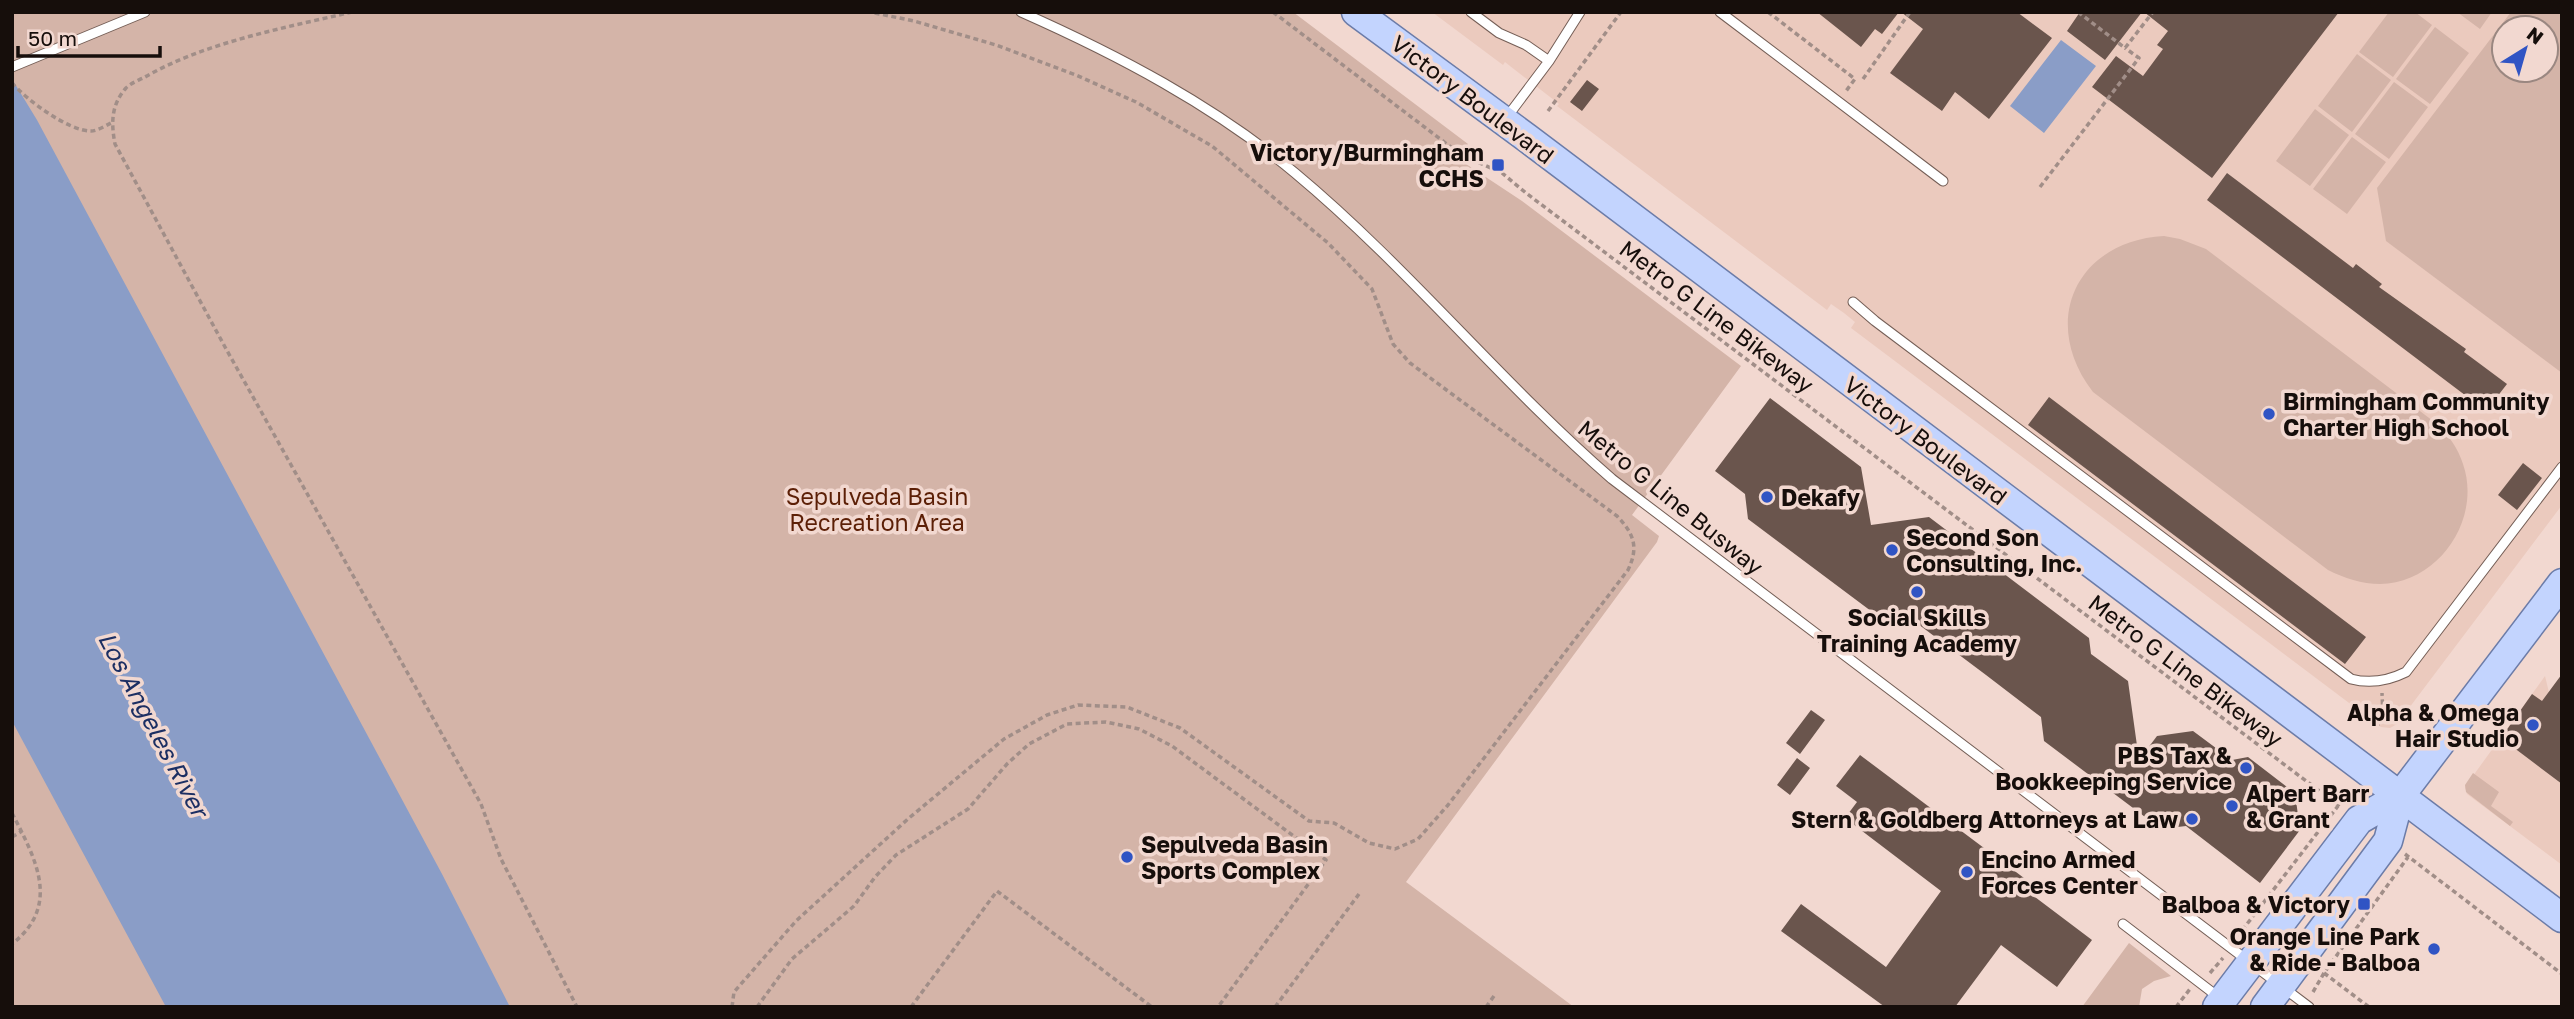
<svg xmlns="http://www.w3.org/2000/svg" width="2574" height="1019" viewBox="0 0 2574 1019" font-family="'Golos Text',sans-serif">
	<rect width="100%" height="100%" fill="#f2d8d0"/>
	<!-- built -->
	<path fill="#ebcabe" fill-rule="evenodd" d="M 1432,12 L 2562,12 L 2562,505 L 2397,724 L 2390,728 L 2381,727 L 1851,328 L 1855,322 L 1844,313 L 1831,304 L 1827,310 L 1557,106 L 1559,104 L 1510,66 L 1505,62 L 1503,65 ZM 2504,28 L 2546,28 L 2546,70 L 2504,70 Z
		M 2545,676 L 2553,709 L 2562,716 L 2562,865 L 2467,794 L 2465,787 Z"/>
	<!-- green -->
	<path fill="#d4b4a8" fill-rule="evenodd" d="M 12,12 L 1293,12 L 1468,144 L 1463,162 L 1522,201 L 1741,366 L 1632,515 L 1659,536 L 1657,542 L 1406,882 L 1574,1007 L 12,1007 Z
		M 2389,12 L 2415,12 L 2432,25 L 2393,77 L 2359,52 Z
		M 2457,12 L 2492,12 L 2480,29 Z
		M 2511,12 L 2562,12 L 2562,373 L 2386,241 L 2377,188 ZM 2504,28 L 2546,28 L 2546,70 L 2504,70 Z
		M 2435,27 L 2469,53 L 2430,104 L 2396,79 Z
		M 2357,54 L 2391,80 L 2352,132 L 2318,106 Z
		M 2394,82 L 2428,107 L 2389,159 L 2355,134 Z
		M 2315,109 L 2349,135 L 2310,186 L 2276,161 Z
		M 2352,137 L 2386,162 L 2347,214 L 2313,189 Z
		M 2164,236 L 2180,239 L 2206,249 L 2437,424 C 2449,436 2458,448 2463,464 C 2482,519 2439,583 2380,584 C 2362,584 2344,578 2328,570 L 2093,392 C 2039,322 2076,241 2164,236 Z
		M 2473,773 L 2499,792 L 2491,806 L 2513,822 L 2510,826 L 2466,792 L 2465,785 Z
		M 2129,943 L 2171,976 L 2154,981 L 2142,989 L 2139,1007 L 2082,1007 Z"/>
	<!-- water -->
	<path fill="#8a9dc7" d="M 2061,40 L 2096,66 L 2044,133 L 2010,106 Z
		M 12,79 L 37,120 L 442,874 L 510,1007 L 166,1007 L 12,721 Z"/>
	<!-- building -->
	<path fill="#6a554d" d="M 1817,12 L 1899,12 L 1882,34 L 1875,29 L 1861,47 Z
		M 1901,12 L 2017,12 L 2052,38 L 1989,119 L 1955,92 L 1942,111 L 1890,73 L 1923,29 Z
		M 2080,12 L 2142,12 L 2105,60 L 2067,31 Z
		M 2144,12 L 2339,12 L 2212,178 L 2092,87 L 2116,56 L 2143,76 L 2163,49 L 2157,45 L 2168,31 Z
		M 1587,80 L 1599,89 L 1582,111 L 1570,102 Z
		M 2227,173 L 2353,268 L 2356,264 L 2382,284 L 2379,287 L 2466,349 L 2464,352 L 2507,384 L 2486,411 L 2207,200 Z
		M 2049,397 L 2366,637 L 2345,664 L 2028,425 Z
		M 1770,398 L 1861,467 L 1871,525 L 1929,517 L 2089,638 L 2091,654 L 2128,681 L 2139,760 L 2157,736 L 2193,731 L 2232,760 L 2248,757 L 2295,793 L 2300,830 L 2260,883 L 2186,826 L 2161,829 L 2044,741 L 2041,717 L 1986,675 L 1914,621 L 1887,623 L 1748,519 L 1745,494 L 1715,471 Z
		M 2523,463 L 2542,478 L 2517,510 L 2498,495 Z
		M 2562,674 L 2562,784 L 2501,738 L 2532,694 L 2542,701 Z
		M 1811,710 L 1825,720 L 1800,754 L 1786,743 Z
		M 1860,755 L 2028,881 L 2023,888 L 2092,940 L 2057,987 L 2001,945 L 1955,1007 L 1885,1007 L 1781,931 L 1801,904 L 1886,967 L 1941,891 L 1845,818 L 1857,802 L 1836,786 Z
		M 1797,758 L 1810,768 L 1790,795 L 1777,785 Z"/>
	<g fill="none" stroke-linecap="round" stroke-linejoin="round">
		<!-- service casing -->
		<g stroke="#745e56" stroke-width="11">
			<path id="service" d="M 1021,12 C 1118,55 1213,105 1295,173 C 1408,267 1501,383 1612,479 L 2309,1007
				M 1471,12 L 1499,33 L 1526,45 L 1549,61
				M 1720,12 L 1943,181
				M 12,67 L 145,12
				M 1507,117 L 1549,61 L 1580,12
				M 1853,302 L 1875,321 L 2351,679 C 2370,684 2388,681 2406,672 L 2562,467
				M 2123,924 L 2221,999"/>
		</g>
		<!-- primary casing -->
		<g stroke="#6c7ca8" stroke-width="31">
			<path id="primary" d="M 1356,12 L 1527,138 L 2562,918
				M 2217,1007 L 2359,820 L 2400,796 L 2562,583
				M 2265,1007 L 2388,841 L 2400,796"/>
		</g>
		<!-- path -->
		<path stroke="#a18e88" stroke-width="3.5" stroke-dasharray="5 3.5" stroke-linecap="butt" d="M 352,12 C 284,28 206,42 145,77 C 139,80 131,83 126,88 C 111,105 111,123 115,144 L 225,347 L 481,804 L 501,859 L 577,1007
			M 1273,12 L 1460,154 L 1502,173 L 1526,193 L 2342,808
			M 1768,12 L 1855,79 L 1846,91
			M 2078,12 L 2125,48 L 2153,12
			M 1863,79 L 1910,12
			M 12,83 C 27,100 68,131 91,131 C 97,131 105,126 111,123
			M 1548,111 L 1621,12
			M 2040,187 L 2139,58 L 2125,48
			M 2376,728 L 2383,716 L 2382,693
			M 12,813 C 35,858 62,905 12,944
			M 12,837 L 22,831
			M 2405,854 L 2562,974
			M 2237,937 L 2338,806
			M 2210,973 L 2223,958
			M 2324,973 L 2369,1007
			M 2313,992 L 2324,973 L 2408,857
			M 732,1007 L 734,992 L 796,921 L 909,818 L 1004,739 L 1047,715 L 1078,705 L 1127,707 L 1180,728 L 1309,821 L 1334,823 L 1369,843 L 1395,849 L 1418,839 L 1448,805 L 1628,570 C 1639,547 1634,534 1617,516 L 1410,363 L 1393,344 L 1372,289 L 1328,243 L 1212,146 L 1136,102 L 1076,75 L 996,45 L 914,21 L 870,12
			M 757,1007 L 792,959 L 854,906 L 875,877 L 896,855 L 968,809 L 1007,764 L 1029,744 L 1067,724 L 1106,722 L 1139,729 L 1172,746 L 1326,860 L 1218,1007
			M 911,1007 L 997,891 L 1152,1007
			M 1275,1007 L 1359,894
			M 1486,1007 L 1494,996
			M 2176,1007 L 2190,989"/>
		<!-- service -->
		<use href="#service" stroke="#fff" stroke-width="9"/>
		<!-- primary -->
		<use href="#primary" stroke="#c3d4fe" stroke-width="28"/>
	</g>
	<!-- markers -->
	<g fill="#3054c4" stroke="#f2d8d0" stroke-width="2.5">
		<rect x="1491" y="158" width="14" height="14" rx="3.5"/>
		<circle cx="2269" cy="414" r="7"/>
		<circle cx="1767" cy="497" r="7"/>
		<circle cx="1892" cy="550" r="7"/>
		<circle cx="1917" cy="592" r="7"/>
		<circle cx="2533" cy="725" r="7"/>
		<circle cx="2246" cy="768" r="7"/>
		<circle cx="2232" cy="806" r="7"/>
		<circle cx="2192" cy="819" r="7"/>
		<circle cx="1127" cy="857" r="7"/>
		<circle cx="1967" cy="872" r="7"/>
		<rect x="2357" y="897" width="14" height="14" rx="3.5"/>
		<circle cx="2434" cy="949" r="7"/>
	</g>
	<g text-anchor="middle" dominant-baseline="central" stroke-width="7" stroke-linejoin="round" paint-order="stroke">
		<!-- street labels -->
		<g font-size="23" fill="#160e0b" stroke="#f2d8d0">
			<text transform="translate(1473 99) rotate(37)">Victory Boulevard</text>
			<text transform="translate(1717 316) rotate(37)">Metro G Line Bikeway</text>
			<text transform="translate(1926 440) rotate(37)">Victory Boulevard</text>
			<text transform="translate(1671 497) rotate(39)">Metro G Line Busway</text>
			<text transform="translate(2186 670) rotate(37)">Metro G Line Bikeway</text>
		</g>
		<!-- poi labels -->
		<g font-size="23" font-weight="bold" fill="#160e0b" stroke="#f2d8d0" text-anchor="end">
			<text x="1484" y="152">Victory/Burmingham<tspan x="1484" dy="26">CCHS</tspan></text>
			<text x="2283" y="401" text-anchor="start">Birmingham Community<tspan x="2283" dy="26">Charter High School</tspan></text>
			<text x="1781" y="497" text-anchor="start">Dekafy</text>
			<text x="1906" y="537" text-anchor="start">Second Son<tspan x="1906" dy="26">Consulting, Inc.</tspan></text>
			<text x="1917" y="617" text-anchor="middle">Social Skills<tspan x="1917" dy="26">Training Academy</tspan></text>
			<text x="2519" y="712">Alpha &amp; Omega<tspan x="2519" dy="26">Hair Studio</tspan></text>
			<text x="2232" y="755">PBS Tax &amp;<tspan x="2232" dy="26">Bookkeeping Service</tspan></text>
			<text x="2246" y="793" text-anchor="start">Alpert Barr<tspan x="2246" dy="26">&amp; Grant</tspan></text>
			<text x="2178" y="819">Stern &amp; Goldberg Attorneys at Law</text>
			<text x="1141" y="844" text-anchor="start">Sepulveda Basin<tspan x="1141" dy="26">Sports Complex</tspan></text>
			<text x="1981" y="859" text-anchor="start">Encino Armed<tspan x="1981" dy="26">Forces Center</tspan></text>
			<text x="2350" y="904">Balboa &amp; Victory</text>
			<text x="2420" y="936">Orange Line Park<tspan x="2420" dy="26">&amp; Ride - Balboa</tspan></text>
		</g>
		<!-- park labels -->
		<g font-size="23" fill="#5c1f06" stroke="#f2d8d0">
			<text x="877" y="496">Sepulveda Basin<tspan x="877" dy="26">Recreation Area</tspan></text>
		</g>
		<!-- water labels -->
		<g font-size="24" font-style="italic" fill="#1c2f63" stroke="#f2d8d0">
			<text transform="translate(154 724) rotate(62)">Los Angeles River</text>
		</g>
	</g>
	<!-- border -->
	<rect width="2574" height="1019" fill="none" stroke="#160e0b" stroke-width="28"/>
	<!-- north arrow -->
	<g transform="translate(2525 49) rotate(37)"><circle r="33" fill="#f2d8d0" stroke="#9a8781" stroke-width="2"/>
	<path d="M0-5L12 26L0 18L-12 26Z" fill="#3054c4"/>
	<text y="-10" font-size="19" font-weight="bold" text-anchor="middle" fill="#160e0b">N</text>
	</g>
	<!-- scale -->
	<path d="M18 46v10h142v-10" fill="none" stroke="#160e0b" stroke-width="3.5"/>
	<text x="28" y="46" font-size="21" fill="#160e0b" stroke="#f2d8d0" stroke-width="5" paint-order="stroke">50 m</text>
</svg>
